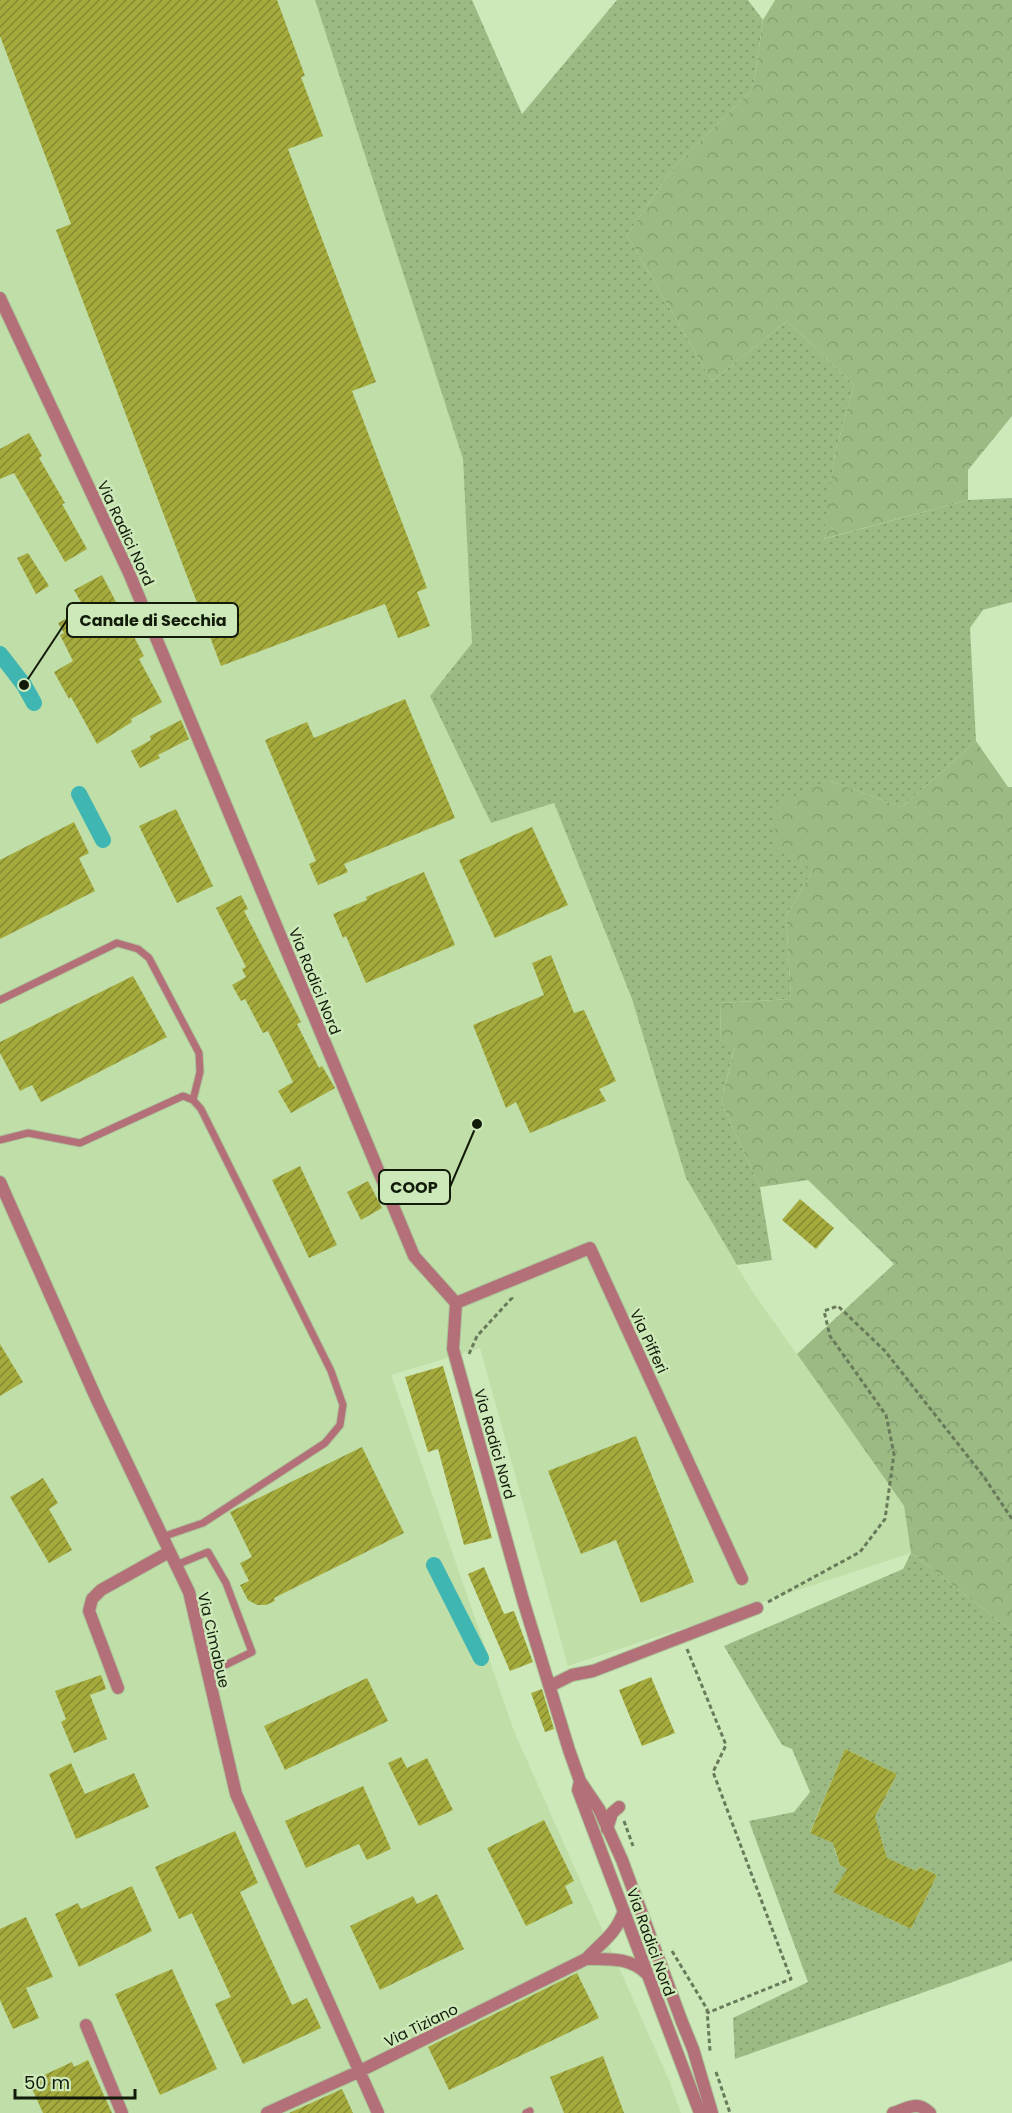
<svg xmlns="http://www.w3.org/2000/svg" width="1012" height="2113" viewBox="0 0 1012 2113" font-family="Poppins,sans-serif">
	<defs>
		<pattern id="grass-dots" width="8" height="8" patternUnits="userSpaceOnUse" patternTransform="scale(1.5)"><rect width="8" height="8" fill="#9cbb84"/><path d="M2 2h.1M6 6h.1" fill="none" stroke="#85a071" stroke-width="1.8" stroke-linecap="round"/></pattern>
		<pattern id="forest-crowns" width="20" height="18" patternUnits="userSpaceOnUse" patternTransform="scale(1.5)"><rect width="20" height="18" fill="#9cbb84"/><path d="M2 6a3 3 0 1 1 6 0M12 15a3 3 0 1 1 6 0" fill="none" stroke="#85a071"/></pattern>
		<pattern id="building-hatch" width="6" height="6" patternUnits="userSpaceOnUse" patternTransform="scale(1.5)"><rect width="6" height="6" fill="#a5aa3d"/><path d="M-1 1l2-2M0 6l6-6M5 7l2-2" fill="none" stroke="#858a31"/></pattern>
	</defs>
	<rect width="100%" height="100%" fill="#cee9b9"/>
	<!-- built -->
	<path fill="#c0dea8" d="M 0,0 L 315,0 L 463,459 L 472,643 L 430,696 L 554,803 L 632,999 L 686,1178 L 750,1288 L 904,1506 L 911,1553 L 568,1666 L 480,1348 L 391,1375 L 514,1731 L 669,2080 L 681,2113 L 0,2113 Z"/>
	<!-- grass -->
	<path fill="url(#grass-dots)" fill-rule="evenodd" d="M 315,0 L 472,0 L 522,114 L 617,0 L 748,0 L 763,20 L 753,89 L 673,168 L 627,235 L 712,381 L 787,321 L 854,385 L 835,453 L 824,539 L 968,500 L 1012,498 L 1012,602 L 983,610 L 970,628 L 976,741 L 902,807 L 830,781 L 813,870 L 786,916 L 791,999 L 720,1003 L 721,1040 L 735,1046 L 721,1102 L 760,1187 L 772,1260 L 737,1265 L 686,1178 L 632,999 L 554,803 L 491,823 L 430,696 L 472,643 L 463,459 Z
		M 911,1553 L 1012,1631 L 1012,1961 L 735,2059 L 733,2018 L 808,1982 L 749,1821 L 794,1812 L 810,1792 L 792,1749 L 782,1745 L 724,1646 L 903,1569 ZM 845,1749 L 897,1774 L 870,1827 L 869,1832 L 879,1831 L 885,1851 L 883,1857 L 916,1871 L 920,1867 L 937,1875 L 911,1929 L 834,1892 L 847,1869 L 840,1865 L 834,1848 L 837,1845 L 810,1832 Z"/>
	<!-- forest -->
	<path fill="url(#forest-crowns)" d="M 775,0 L 1012,0 L 1012,416 L 968,470 L 968,500 L 823,539 L 835,453 L 854,385 L 787,321 L 712,381 L 627,235 L 673,168 L 753,89 L 763,20 Z
		M 976,741 L 1008,787 L 1012,787 L 1012,1631 L 911,1553 L 904,1506 L 797,1354 L 894,1264 L 808,1180 L 760,1187 L 721,1102 L 735,1047 L 721,1040 L 720,1003 L 791,999 L 786,916 L 813,870 L 774,848 L 777,803 L 830,781 L 902,807 Z"/>
	<g fill="none" stroke-linecap="round" stroke-linejoin="round">
		<!-- canal -->
		<path stroke="#3fb6b2" stroke-width="16" d="M 0,654 L 24,685 L 34,703
			M 79,794 L 103,840
			M 434,1565 L 481,1658"/>
	</g>
	<!-- building -->
	<path fill="url(#building-hatch)" d="M 0,0 L 277,0 L 305,76 L 301,77 L 323,136 L 288,149 L 376,382 L 352,391 L 427,588 L 417,592 L 430,626 L 398,638 L 385,604 L 221,666 L 56,230 L 71,224 L 0,36 Z
		M 29,433 L 42,456 L 39,458 L 65,503 L 62,504 L 87,549 L 65,562 L 14,473 L 0,479 L 0,449 Z
		M 28,553 L 49,586 L 36,594 L 17,558 Z
		M 102,575 L 144,656 L 139,659 L 162,702 L 131,719 L 132,722 L 97,744 L 71,697 L 69,699 L 54,672 L 73,661 L 60,635 L 64,633 L 58,623 L 85,609 L 74,590 Z
		M 405,699 L 455,818 L 344,864 L 348,872 L 318,885 L 309,864 L 316,861 L 265,740 L 307,722 L 314,738 Z
		M 181,720 L 189,739 L 158,755 L 160,758 L 140,768 L 131,751 L 151,740 L 150,736 Z
		M 176,809 L 213,886 L 177,903 L 139,826 Z
		M 74,822 L 89,853 L 79,858 L 95,891 L 0,939 L 0,860 Z
		M 532,827 L 568,905 L 495,938 L 459,860 Z
		M 424,872 L 455,945 L 366,983 L 346,936 L 343,938 L 333,914 L 367,900 L 366,897 Z
		M 241,895 L 248,909 L 244,911 L 301,1022 L 297,1024 L 319,1068 L 322,1066 L 335,1088 L 291,1113 L 278,1091 L 293,1082 L 268,1031 L 263,1033 L 245,999 L 241,1001 L 232,985 L 246,977 L 242,969 L 246,967 L 216,908 Z
		M 551,955 L 574,1013 L 584,1010 L 616,1081 L 599,1089 L 606,1101 L 530,1133 L 516,1102 L 506,1108 L 473,1025 L 544,995 L 532,963 Z
		M 133,976 L 167,1037 L 41,1102 L 32,1085 L 20,1091 L 0,1053 L 0,1042 Z
		M 300,1166 L 337,1245 L 309,1258 L 272,1180 Z
		M 368,1181 L 382,1208 L 361,1220 L 347,1192 Z
		M 800,1199 L 834,1228 L 816,1249 L 782,1220 Z
		M 0,1344 L 23,1382 L 0,1396 Z
		M 443,1366 L 492,1538 L 464,1545 L 438,1449 L 428,1452 L 405,1377 Z
		M 636,1436 L 694,1582 L 641,1603 L 616,1540 L 581,1554 L 548,1471 Z
		M 362,1447 L 404,1533 L 274,1598 L 275,1601 L 266,1605 L 257,1605 L 248,1600 L 240,1585 L 249,1581 L 240,1563 L 252,1557 L 230,1512 Z
		M 43,1478 L 58,1503 L 49,1509 L 72,1550 L 49,1563 L 10,1497 Z
		M 484,1567 L 504,1614 L 514,1611 L 533,1662 L 510,1671 L 468,1574 Z
		M 101,1675 L 106,1689 L 90,1695 L 107,1739 L 74,1753 L 61,1722 L 66,1719 L 55,1691 Z
		M 651,1677 L 675,1733 L 642,1746 L 619,1690 Z
		M 367,1678 L 388,1721 L 285,1770 L 264,1726 Z
		M 542,1689 L 554,1729 L 545,1732 L 531,1693 Z
		M 845,1749 L 897,1774 L 875,1817 L 887,1858 L 916,1871 L 920,1867 L 937,1875 L 911,1929 L 833,1892 L 847,1869 L 840,1865 L 833,1843 L 810,1833 Z
		M 401,1757 L 407,1768 L 427,1758 L 453,1810 L 419,1826 L 388,1763 Z
		M 71,1763 L 85,1794 L 134,1773 L 149,1807 L 76,1839 L 49,1774 Z
		M 363,1786 L 391,1849 L 367,1860 L 359,1844 L 306,1868 L 285,1821 Z
		M 544,1820 L 574,1881 L 565,1886 L 573,1903 L 526,1926 L 487,1848 Z
		M 235,1831 L 258,1883 L 240,1892 L 292,2005 L 307,1998 L 321,2028 L 243,2064 L 215,2004 L 231,1997 L 192,1913 L 179,1919 L 155,1867 Z
		M 132,1886 L 152,1931 L 79,1967 L 55,1914 L 78,1903 L 81,1909 Z
		M 437,1894 L 464,1949 L 380,1990 L 350,1926 L 413,1896 L 417,1904 Z
		M 26,1917 L 53,1977 L 26,1988 L 39,2018 L 13,2029 L 0,2000 L 0,1929 Z
		M 172,1969 L 217,2069 L 160,2095 L 115,1994 Z
		M 577,1973 L 599,2018 L 449,2090 L 428,2047 Z
		M 603,2056 L 624,2113 L 564,2113 L 550,2077 Z
		M 88,2060 L 112,2113 L 43,2113 L 29,2082 L 72,2062 L 74,2067 Z
		M 342,2089 L 353,2113 L 289,2113 Z"/>
	<g fill="none" stroke-linecap="round" stroke-linejoin="round">
		<!-- service casing -->
		<g stroke="#acc49a" stroke-width="9">
			<path id="service" d="M 0,1000 L 117,943 L 138,949 L 149,958 L 199,1053 L 200,1072 L 193,1100
				M 0,1140 L 28,1133 L 80,1143 L 183,1096 L 193,1100 L 201,1109 L 331,1371 L 343,1405 L 340,1425 L 325,1443 L 203,1523 L 162,1537
				M 176,1565 L 208,1552 L 226,1583 L 252,1652 L 207,1674
				M 526,2113 L 530,2111"/>
		</g>
		<!-- minor casing -->
		<g stroke="#acc49a" stroke-width="14">
			<path id="minor" d="M 0,298 L 129,573 L 414,1256 L 456,1303 L 453,1349 L 523,1600 L 569,1750 L 580,1781 L 599,1809 L 622,1860 L 682,2022 L 693,2049 L 712,2113
				M 0,1182 L 97,1400 L 189,1592 L 236,1794 L 378,2113
				M 456,1303 L 590,1248 L 742,1579
				M 550,1686 L 572,1675 L 593,1671 L 757,1608
				M 118,1688 L 89,1611 L 92,1599 L 101,1590 L 169,1552
				M 580,1781 L 578,1790 L 700,2113
				M 607,1829 L 612,1813 L 619,1807
				M 586,1959 C 609,1959 630,1957 647,1974
				M 86,2025 L 122,2113
				M 267,2113 L 360,2071 L 586,1959 C 603,1941 615,1935 624,1911
				M 893,2113 C 909,2108 917,2100 930,2113"/>
		</g>
		<!-- path -->
		<path stroke="#687a5a" stroke-width="3" stroke-dasharray="4.5 3" stroke-linecap="butt" d="M 469,1354 L 477,1336 L 512,1298 L 511,1295
			M 768,1602 L 860,1552 L 885,1519 L 894,1454 L 886,1415 L 830,1336 L 824,1311 L 838,1306 L 885,1351 L 984,1477 L 1012,1519
			M 687,1649 L 726,1745 L 713,1772 L 791,1979 L 707,2013
			M 624,1821 L 633,1846
			M 672,1951 L 707,2009 L 710,2051
			M 716,2072 L 730,2113"/>
		<!-- service -->
		<use href="#service" stroke="#b37078" stroke-width="7"/>
		<!-- minor -->
		<use href="#minor" stroke="#b37078" stroke-width="12"/>
	</g>
	<g text-anchor="middle" dominant-baseline="central" stroke-width="5" stroke-linejoin="round" paint-order="stroke">
		<!-- street labels -->
		<g font-size="15" fill="#121b0a" stroke="#cee9b9">
			<text transform="translate(126 533) rotate(65)">Via Radici Nord</text>
			<text transform="translate(315 981) rotate(68)">Via Radici Nord</text>
			<text transform="translate(649 1341) rotate(65)">Via Pifferi</text>
			<text transform="translate(495 1444) rotate(74)">Via Radici Nord</text>
			<text transform="translate(214 1640) rotate(77)">Via Cimabue</text>
			<text transform="translate(651 1942) rotate(70)">Via Radici Nord</text>
			<text transform="translate(421 2025) rotate(-26)">Via Tiziano</text>
		</g>
	</g>
	<!-- callouts -->
	<path fill="none" stroke="#121b0a" stroke-width="2" d="M24 685L67 620M477 1124L450 1187"/>
	<g fill="#121b0a" stroke="#cee9b9" stroke-width="2">
		<circle cx="24" cy="685" r="6"/>
		<circle cx="477" cy="1124" r="6"/>
	</g>
	<g fill="#cee9b9" stroke="#121b0a" stroke-width="2">
		<rect x="67" y="603" width="171" height="34" rx="6"/>
		<rect x="379" y="1170" width="71" height="34" rx="6"/>
	</g>
	<g font-size="16" text-anchor="middle" font-weight="bold" fill="#121b0a">
		<text x="153" y="626">Canale di Secchia</text>
		<text x="414" y="1193">COOP</text>
	</g>
	<!-- scale -->
	<path d="M15 2089v9h120v-9" fill="none" stroke="#121b0a" stroke-width="3"/>
	<text x="24" y="2089" font-size="18" fill="#121b0a" stroke="#cee9b9" stroke-width="4.5" paint-order="stroke">50 m</text>
</svg>
